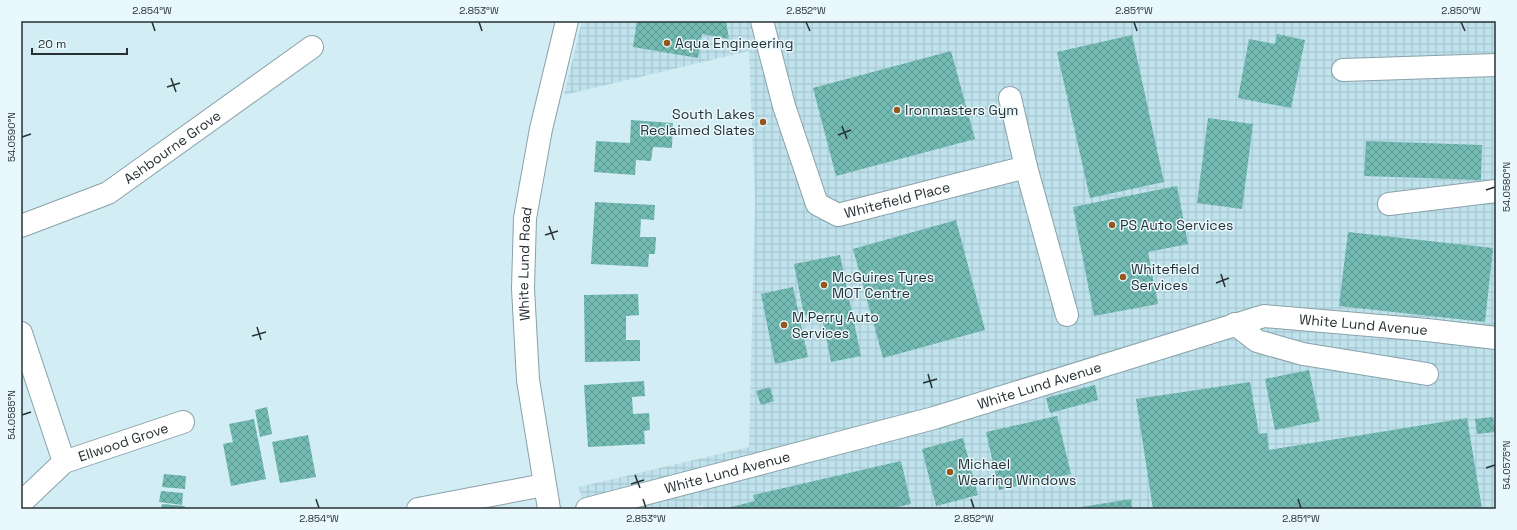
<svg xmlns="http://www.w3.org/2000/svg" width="1517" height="530" viewBox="0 0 1517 530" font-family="'Space Grotesk',sans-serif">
	<defs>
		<pattern id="industrial-grid" width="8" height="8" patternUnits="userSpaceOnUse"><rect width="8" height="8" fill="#bfe2ec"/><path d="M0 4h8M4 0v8" fill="none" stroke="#a4c2cb"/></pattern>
		<pattern id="building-cross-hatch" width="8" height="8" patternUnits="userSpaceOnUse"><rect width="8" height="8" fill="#73bab2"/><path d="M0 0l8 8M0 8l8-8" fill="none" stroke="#5e9892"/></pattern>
	</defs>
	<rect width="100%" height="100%" fill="#d3edf5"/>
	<!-- industrial -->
	<path fill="url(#industrial-grid)" d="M 582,21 L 1496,21 L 1496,509 L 704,509 L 703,505 L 685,509 L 585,509 L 579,487 L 749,447 L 755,200 L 749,51 L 564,95 Z"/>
	<!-- building -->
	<path fill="url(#building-cross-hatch)" d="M 637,21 L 726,21 L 729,39 L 702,34 L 698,58 L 633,47 Z
		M 1277,34 L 1305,40 L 1291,108 L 1238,98 L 1249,39 L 1275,44 Z
		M 1132,35 L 1164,182 L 1090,198 L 1057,52 Z
		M 951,51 L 975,139 L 836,176 L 813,88 Z
		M 1208,118 L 1253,124 L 1242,209 L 1197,203 Z
		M 631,120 L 673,123 L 672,148 L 653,147 L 651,161 L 636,160 L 635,175 L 594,172 L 596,141 L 630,143 Z
		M 1366,141 L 1482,145 L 1481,180 L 1364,176 Z
		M 1177,186 L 1188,244 L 1148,252 L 1158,304 L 1094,316 L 1073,207 Z
		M 595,202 L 655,205 L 654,220 L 641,219 L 640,237 L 656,237 L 655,254 L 649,254 L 648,267 L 591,264 Z
		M 956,220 L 985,330 L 883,358 L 853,249 Z
		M 1348,232 L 1493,248 L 1485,322 L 1339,306 Z
		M 840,255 L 861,356 L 831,362 L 821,312 L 804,315 L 794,264 Z
		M 793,287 L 808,357 L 775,364 L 761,294 Z
		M 638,294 L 639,315 L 626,316 L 626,340 L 640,340 L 640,361 L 585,362 L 584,295 Z
		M 1309,370 L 1320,421 L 1275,430 L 1265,379 Z
		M 644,381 L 645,396 L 632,397 L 633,414 L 649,413 L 650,430 L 644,431 L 645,444 L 588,447 L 584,385 Z
		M 1250,382 L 1259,434 L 1267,433 L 1269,450 L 1467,418 L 1482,509 L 1153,509 L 1136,399 Z
		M 1095,385 L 1098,400 L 1050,413 L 1046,398 Z
		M 770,387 L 774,401 L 761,405 L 756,391 Z
		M 267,407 L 272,434 L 260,437 L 255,410 Z
		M 1057,416 L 1071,474 L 999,490 L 986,432 Z
		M 1493,417 L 1495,432 L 1477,434 L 1475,419 Z
		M 254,419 L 266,479 L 231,486 L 223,444 L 233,442 L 229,424 Z
		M 308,435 L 316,477 L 280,483 L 272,442 Z
		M 963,438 L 978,495 L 936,506 L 922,449 Z
		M 901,461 L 911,504 L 888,509 L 723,509 L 755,501 L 753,495 Z
		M 164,474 L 186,476 L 185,489 L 162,487 Z
		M 161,491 L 183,493 L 182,505 L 159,502 Z
		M 1131,499 L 1132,509 L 1075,509 L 1075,508 Z
		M 162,504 L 185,506 L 184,509 L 161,509 Z"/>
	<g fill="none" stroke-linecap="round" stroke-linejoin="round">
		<!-- minor casing -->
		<g stroke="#89a1a9" stroke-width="24">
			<g id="minor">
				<path id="s1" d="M 762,21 L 784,106 L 817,204 L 838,215 L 1026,167"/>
				<path d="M 1343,70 L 1496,65"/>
				<path d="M 1010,98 L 1026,167 L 1067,315"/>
				<path d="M 1389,204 L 1496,191"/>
				<path id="s2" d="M 21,226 L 108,193 L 312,47"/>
				<path d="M 1235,324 L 1257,341 L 1303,354 L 1427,374"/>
				<path d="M 21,333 L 64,462"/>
				<path id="s3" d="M 21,503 L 64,462 L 183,422"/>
				<path d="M 418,509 L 544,485"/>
				<path id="s4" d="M 549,509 L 528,380 L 523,288 L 525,218 L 541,129 L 567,21"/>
				<path id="s5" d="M 587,509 L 934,418 L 1264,316 L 1427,330 L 1496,338"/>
			</g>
		</g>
		<!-- minor -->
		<use href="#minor" stroke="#fff" stroke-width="22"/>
	</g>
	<!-- ticks -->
	<path fill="none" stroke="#273134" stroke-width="1.5" d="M 152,22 L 155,31M 479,22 L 482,31M 806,22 L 810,31M 1134,22 L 1137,31M 1461,22 L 1465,31M 171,78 L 176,92M 167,87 L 180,83M 842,126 L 847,139M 838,135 L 851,130M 22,137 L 31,134M 1486,190 L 1495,187M 549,226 L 554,240M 545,235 L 558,231M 1221,274 L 1225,287M 1216,283 L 1229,278M 257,327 L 261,340M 252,336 L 266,332M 928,374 L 932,388M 923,383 L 937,379M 22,415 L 31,412M 1486,468 L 1495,465M 635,475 L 640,488M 631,484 L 644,480M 316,499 L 319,508M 643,499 L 646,508M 971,499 L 974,508M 1298,499 L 1301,508"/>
	<!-- markers -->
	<g fill="#96571d" stroke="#e8f8fd" stroke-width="1.5">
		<circle cx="667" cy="43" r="4"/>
		<circle cx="897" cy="110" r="4"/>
		<circle cx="763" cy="122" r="4"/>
		<circle cx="1112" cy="225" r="4"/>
		<circle cx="1123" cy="277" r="4"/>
		<circle cx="824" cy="285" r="4"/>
		<circle cx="784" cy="325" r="4"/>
		<circle cx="950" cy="472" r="4"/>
	</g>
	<g text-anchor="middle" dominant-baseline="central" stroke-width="3" stroke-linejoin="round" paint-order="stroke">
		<!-- poi labels -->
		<g font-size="14" fill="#273134" stroke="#e8f8fd" text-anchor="start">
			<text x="675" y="43">Aqua Engineering</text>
			<text x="905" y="110">Ironmasters Gym</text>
			<text x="755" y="114" text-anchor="end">South Lakes<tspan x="755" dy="16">Reclaimed Slates</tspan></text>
			<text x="1120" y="225">PS Auto Services</text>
			<text x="1131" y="269">Whitefield<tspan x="1131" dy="16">Services</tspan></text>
			<text x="832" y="277">McGuires Tyres<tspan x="832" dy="16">MOT Centre</tspan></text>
			<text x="792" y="317">M.Perry Auto<tspan x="792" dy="16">Services</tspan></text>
			<text x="958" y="464">Michael<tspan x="958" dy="16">Wearing Windows</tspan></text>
		</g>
		<!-- street labels -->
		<g font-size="14" fill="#273134" stroke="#e8f8fd">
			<text stroke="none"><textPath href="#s2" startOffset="172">Ashbourne Grove</textPath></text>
			<text stroke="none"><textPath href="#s1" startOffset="276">Whitefield Place</textPath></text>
			<text stroke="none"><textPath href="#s4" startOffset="247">White Lund Road</textPath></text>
			<text stroke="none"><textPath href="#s5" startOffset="804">White Lund Avenue</textPath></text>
			<text stroke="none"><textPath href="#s5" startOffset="469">White Lund Avenue</textPath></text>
			<text stroke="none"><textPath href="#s3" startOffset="122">Ellwood Grove</textPath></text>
			<text stroke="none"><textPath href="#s5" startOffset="145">White Lund Avenue</textPath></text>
		</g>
	</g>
	<!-- border -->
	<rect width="1517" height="530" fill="none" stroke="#e8f8fd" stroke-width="44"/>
	<!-- scale -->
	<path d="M32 48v6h95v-6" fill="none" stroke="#273134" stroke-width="2"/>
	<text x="38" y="48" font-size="12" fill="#273134" stroke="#e8f8fd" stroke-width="3" paint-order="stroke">20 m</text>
	<rect x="22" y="22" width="1473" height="486" fill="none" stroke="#273134" stroke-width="1.5"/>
	<g font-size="10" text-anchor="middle" fill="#273134">
		<text x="152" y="14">2.854°W</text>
		<text x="479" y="14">2.853°W</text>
		<text x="806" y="14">2.852°W</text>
		<text x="1134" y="14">2.851°W</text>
		<text x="1461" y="14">2.850°W</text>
		<text transform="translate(11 137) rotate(-90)" y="4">54.0590°N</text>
		<text transform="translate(1506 187) rotate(-90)" y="4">54.0580°N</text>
		<text transform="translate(11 415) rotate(-90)" y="4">54.0585°N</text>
		<text transform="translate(1506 465) rotate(-90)" y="4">54.0575°N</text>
		<text x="319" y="522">2.854°W</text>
		<text x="646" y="522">2.853°W</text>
		<text x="974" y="522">2.852°W</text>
		<text x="1301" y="522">2.851°W</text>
	</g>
</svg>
